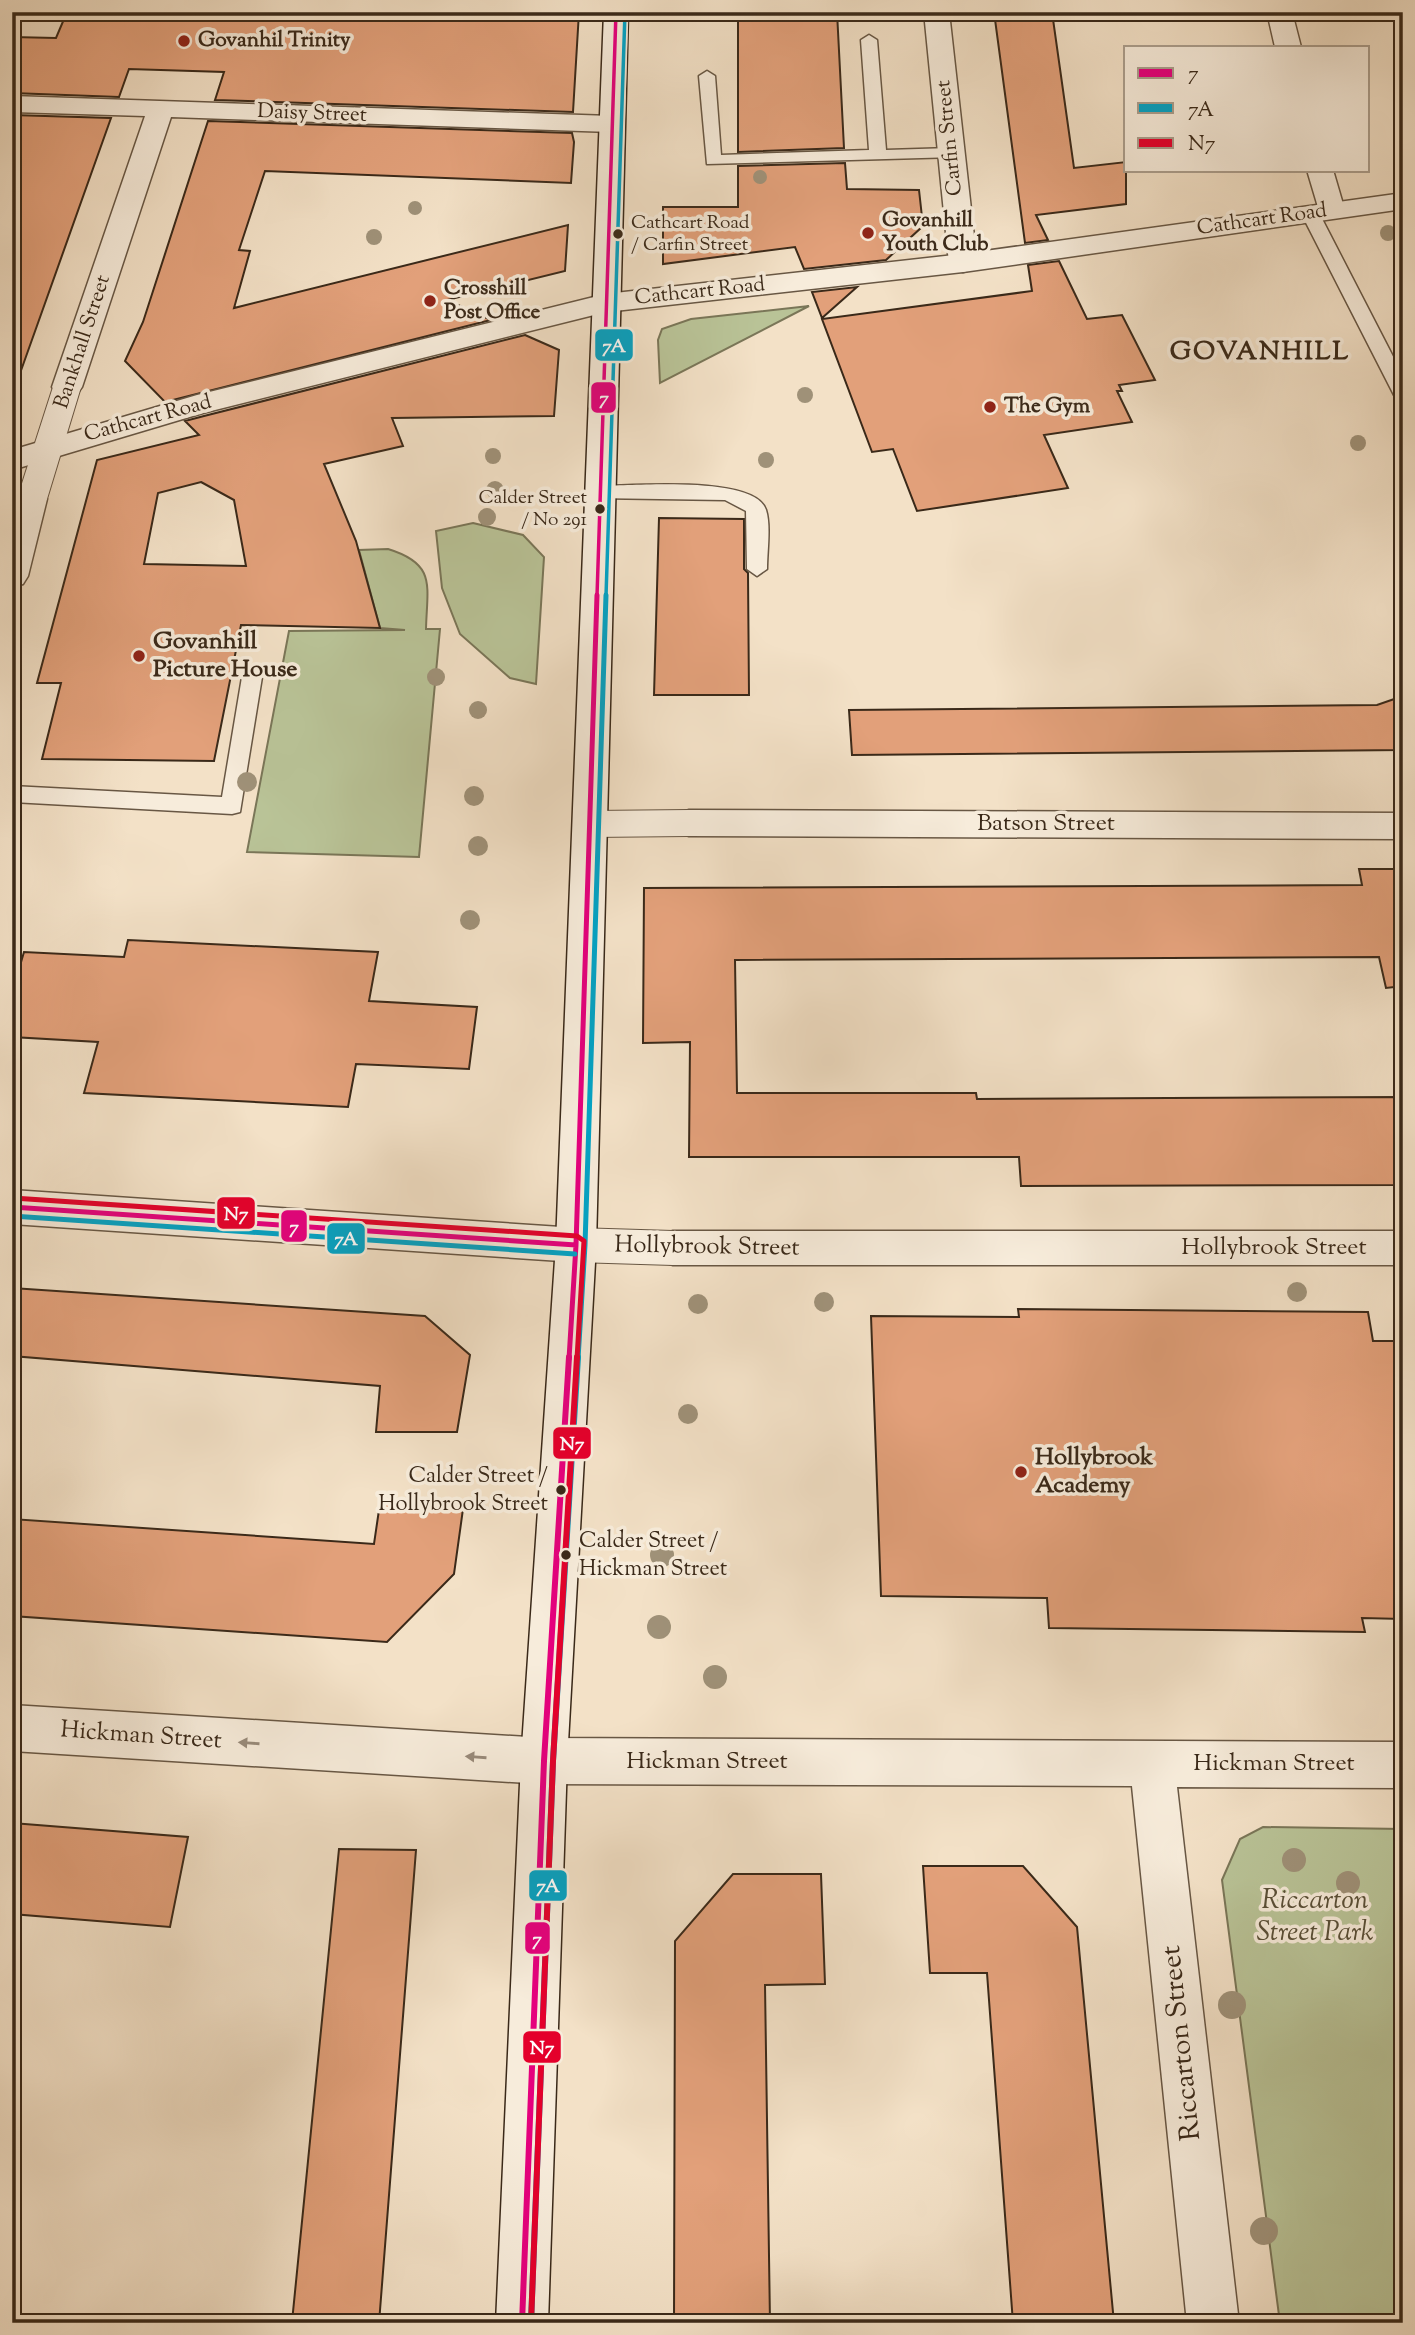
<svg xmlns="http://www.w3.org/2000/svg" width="1415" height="2335" viewBox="0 0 1415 2335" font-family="'Sorts Mill Goudy',serif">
	<rect width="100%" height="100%" fill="#f3e1c7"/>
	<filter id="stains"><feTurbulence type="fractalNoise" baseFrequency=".00286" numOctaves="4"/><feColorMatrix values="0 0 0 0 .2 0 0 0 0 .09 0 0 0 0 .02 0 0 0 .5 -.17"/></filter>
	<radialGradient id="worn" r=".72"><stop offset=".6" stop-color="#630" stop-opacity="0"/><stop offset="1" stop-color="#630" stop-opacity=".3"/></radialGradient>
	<!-- green -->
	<path fill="#b9c397" stroke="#7a7658" stroke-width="2" d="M 809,306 L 660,383 L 658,340 L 662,329 L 691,319 Z
		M 473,523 L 523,535 L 544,557 L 536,684 L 510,678 L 460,634 L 442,588 L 436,531 Z
		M 388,549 C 437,564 427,586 426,629 L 440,629 L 419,857 L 247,852 L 289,631 L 405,630 L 380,628 L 359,550 Z
		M 1263,1827 L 1403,1829 L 1403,2323 L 1280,2323 L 1222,1880 L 1240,1839 Z"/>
	<!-- building -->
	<path fill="#e2a07a" stroke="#3a2919" stroke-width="2" fill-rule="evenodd" d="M 67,12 L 579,12 L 573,112 L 215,100 L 224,72 L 129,69 L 119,97 L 12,93 L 12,37 L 56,38 Z
		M 738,12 L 837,12 L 844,148 L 738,152 Z
		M 994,12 L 1052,12 L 1074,168 L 1126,162 L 1126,204 L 1036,215 L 1048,240 L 1025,243 Z
		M 12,115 L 111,118 L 18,379 L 12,378 Z
		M 208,121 L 572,133 L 574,142 L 571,183 L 265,171 L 239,250 L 250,251 L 234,308 L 568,225 L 565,271 L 447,300 L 491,320 L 165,402 L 125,361 L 143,322 Z
		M 845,163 L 847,189 L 919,190 L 923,226 L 886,260 L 804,269 L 795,247 L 663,264 L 663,207 L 738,207 L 738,166 Z
		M 1059,261 L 1087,319 L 1122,315 L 1155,380 L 1119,385 L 1122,391 L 1117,391 L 1132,422 L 1044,435 L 1068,488 L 917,511 L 893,449 L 872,452 L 822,319 L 1032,291 L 1028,265 Z
		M 857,287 L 822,318 L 812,292 Z
		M 525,335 L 559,350 L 554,416 L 392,418 L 403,446 L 324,464 L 356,541 L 380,628 L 241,625 L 214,761 L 42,759 L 61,683 L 37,683 L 97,460 L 199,435 L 185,421 L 204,416 ZM 201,482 L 234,500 L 246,566 L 144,564 L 158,493 Z
		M 659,518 L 744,519 L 744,569 L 748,573 L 749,695 L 654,695 Z
		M 1403,696 L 1403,750 L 852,755 L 849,710 L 1377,705 Z
		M 1359,869 L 1403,869 L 1403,986 L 1386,988 L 1379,957 L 735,960 L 737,1093 L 976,1093 L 977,1099 L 1403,1097 L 1403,1185 L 1021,1186 L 1019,1157 L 689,1157 L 690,1042 L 643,1043 L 644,888 L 1362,885 Z
		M 128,940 L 378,952 L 369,1001 L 477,1007 L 469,1069 L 356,1064 L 348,1107 L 84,1093 L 98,1042 L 12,1037 L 12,993 L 24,952 L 124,957 Z
		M 12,1288 L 425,1316 L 470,1355 L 457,1432 L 376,1432 L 380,1386 L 12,1356 Z
		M 1018,1309 L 1368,1312 L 1373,1341 L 1403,1341 L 1403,1619 L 1362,1618 L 1365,1632 L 1049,1628 L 1047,1598 L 881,1596 L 871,1316 L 1019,1317 Z
		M 380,1503 L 463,1509 L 454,1574 L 387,1642 L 12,1616 L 12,1519 L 374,1544 Z
		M 12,1823 L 188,1837 L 170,1927 L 12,1914 Z
		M 339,1849 L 416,1850 L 379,2323 L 292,2322 Z
		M 923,1866 L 1023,1866 L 1077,1927 L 1114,2323 L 1013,2323 L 987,1973 L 930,1973 Z
		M 733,1874 L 821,1874 L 825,1984 L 765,1985 L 770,2323 L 674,2323 L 675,1941 Z"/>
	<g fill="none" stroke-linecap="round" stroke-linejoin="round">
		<!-- service casing -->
		<g stroke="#685744" stroke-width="3">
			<path id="service" d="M 869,35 L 877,40 L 886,150 L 951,148 L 959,153 L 957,157 L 707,164 L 699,76 L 707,71 L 715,76 L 721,155 L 869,150 L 861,40 Z
				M 1310,208 L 1319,213 L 1403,376 L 1403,401 L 1394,395 L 1301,213 Z
				M 601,486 C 632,486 755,475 766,510 C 771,526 767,551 767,569 L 757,576 L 747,569 L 746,511 L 725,500 L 594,498 L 591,493 Z
				M 252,669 L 259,672 L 262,677 L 240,812 L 232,814 L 12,802 L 12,786 L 222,797 L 242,677 L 245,672 Z"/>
		</g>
		<!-- pedestrian casing -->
		<g stroke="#685744" stroke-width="2">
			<path id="pedestrian" d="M 67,378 L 77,381 L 81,387 L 47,499 L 42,506 L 32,509 L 22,506 L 17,499 L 53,387 L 57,381 Z
				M 689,810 L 701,814 L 705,823 L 701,832 L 689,836 L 591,837 L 579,833 L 575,824 L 579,815 L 591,811 Z
				M 576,1228 L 673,1231 L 686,1236 L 692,1248 L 686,1260 L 673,1265 L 576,1262 L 563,1257 L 557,1245 L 563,1233 Z"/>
		</g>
		<!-- minor casing -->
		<g stroke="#685744" stroke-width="3">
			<path id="minor" d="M 924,12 L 949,12 L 977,263 L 973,269 L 963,272 L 953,269 L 949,263 Z
				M 1267,12 L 1292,12 L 1301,47 L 1275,47 Z
				M 12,96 L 611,116 L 620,118 L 624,124 L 620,130 L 611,132 L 171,117 L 82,387 L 77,394 L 67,397 L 57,394 L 52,387 L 145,116 L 12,112 Z
				M 1307,170 L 1333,170 L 1345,211 L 1341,217 L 1321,217 Z
				M 32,489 L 43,492 L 47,499 L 28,576 L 23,584 L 12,587 L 12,516 L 21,492 Z
				M 689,810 L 1403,813 L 1403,839 L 689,836 L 677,832 L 672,823 L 677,814 Z
				M 673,1231 L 1403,1231 L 1403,1265 L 673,1265 L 659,1260 L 653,1248 L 659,1236 Z
				M 12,1705 L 544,1738 L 1403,1742 L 1403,1788 L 1177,1787 L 1239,2323 L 1187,2323 L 1132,1786 L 544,1784 L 12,1751 Z"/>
		</g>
		<!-- tertiary casing -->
		<g stroke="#685744" stroke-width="3">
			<path id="tertiary" d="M 1403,193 L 1403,209 L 963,272 L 606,312 L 203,413 L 12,470 L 12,450 L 197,395 L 606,294 L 963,254 Z
				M 12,1190 L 576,1228 L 590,1233 L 596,1245 L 590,1257 L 576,1262 L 12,1224 Z"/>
		</g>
		<!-- secondary casing -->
		<g stroke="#3a2919" stroke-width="3">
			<path id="secondary" d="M 604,12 L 628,12 L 596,1245 L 567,1761 L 548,2323 L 496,2323 L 521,1761 L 556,1245 Z"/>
		</g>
		<!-- service -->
		<use href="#service" fill="#f7ecdb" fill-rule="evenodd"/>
		<!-- pedestrian -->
		<use href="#pedestrian" fill="#f7ecdb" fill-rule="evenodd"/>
		<!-- minor -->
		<use href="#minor" fill="#f7ecdb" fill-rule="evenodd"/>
		<!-- tertiary -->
		<use href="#tertiary" fill="#f7ecdb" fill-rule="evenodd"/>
		<!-- secondary -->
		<use href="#secondary" fill="#f7ecdb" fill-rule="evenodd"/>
		<!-- bus-1-far2 casing -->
		<g stroke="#f7ecdb" stroke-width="7">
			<path id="bus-1-far2" d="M 597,596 L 616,12"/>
		</g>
		<!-- bus-1-far1 casing -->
		<g stroke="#f7ecdb" stroke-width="10">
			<path id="bus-1-far1" d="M 12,1207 L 576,1245
				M 569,1359 L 576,1245 L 597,595"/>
		</g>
		<!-- bus-1 casing -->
		<g stroke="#f7ecdb" stroke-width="11">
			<path id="bus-1" d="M 522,2323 L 544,1761 L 569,1357"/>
		</g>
		<!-- bus-2-far2 casing -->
		<g stroke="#f7ecdb" stroke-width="7">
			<path id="bus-2-far2" d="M 606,596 L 625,12"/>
		</g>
		<!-- bus-2-far1 casing -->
		<g stroke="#f7ecdb" stroke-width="10">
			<path id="bus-2-far1" d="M 12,1216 L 575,1254
				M 578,1359 L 585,1245 L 606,595"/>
		</g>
		<!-- bus-2 casing -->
		<g stroke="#f7ecdb" stroke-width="11">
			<path id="bus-2" d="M 531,2323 L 553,1761 L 578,1357"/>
		</g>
		<!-- bus-3-far1 casing -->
		<g stroke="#f7ecdb" stroke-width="10">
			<path id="bus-3-far1" d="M 13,1198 L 577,1236 L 584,1241 L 577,1359"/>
		</g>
		<!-- bus-3 casing -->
		<g stroke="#f7ecdb" stroke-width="11">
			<path id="bus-3" d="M 531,2323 L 553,1761 L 577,1357"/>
		</g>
		<!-- bus-1-far2 -->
		<use href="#bus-1-far2" stroke="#e5007d" stroke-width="3.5"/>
		<!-- bus-1-far1 -->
		<use href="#bus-1-far1" stroke="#e5007d" stroke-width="5"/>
		<!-- bus-1 -->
		<use href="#bus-1" stroke="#e5007d" stroke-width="6"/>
		<!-- bus-2-far2 -->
		<use href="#bus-2-far2" stroke="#03a3c5" stroke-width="3.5"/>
		<!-- bus-2-far1 -->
		<use href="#bus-2-far1" stroke="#03a3c5" stroke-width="5"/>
		<!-- bus-2 -->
		<use href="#bus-2" stroke="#03a3c5" stroke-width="6"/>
		<!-- bus-3-far1 -->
		<use href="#bus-3-far1" stroke="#e4002b" stroke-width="5"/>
		<!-- bus-3 -->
		<use href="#bus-3" stroke="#e4002b" stroke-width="6"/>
	</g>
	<!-- trees -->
	<g fill="#9f9178">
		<circle cx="760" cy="177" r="7"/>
		<circle cx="415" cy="208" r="7"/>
		<circle cx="1388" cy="233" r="8"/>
		<circle cx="374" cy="237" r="8"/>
		<circle cx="805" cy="395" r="8"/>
		<circle cx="1358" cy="443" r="8"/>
		<circle cx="493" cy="456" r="8"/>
		<circle cx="766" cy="460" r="8"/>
		<circle cx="495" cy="490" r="9"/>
		<circle cx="487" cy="517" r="9"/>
		<circle cx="436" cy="677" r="9"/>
		<circle cx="478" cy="710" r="9"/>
		<circle cx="247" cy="782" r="10"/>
		<circle cx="474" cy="796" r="10"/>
		<circle cx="478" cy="846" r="10"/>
		<circle cx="470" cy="920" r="10"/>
		<circle cx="1297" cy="1292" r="10"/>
		<circle cx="824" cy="1302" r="10"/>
		<circle cx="698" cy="1304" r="10"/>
		<circle cx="688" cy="1414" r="10"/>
		<circle cx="662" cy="1555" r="12"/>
		<circle cx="659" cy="1627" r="12"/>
		<circle cx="715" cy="1677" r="12"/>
		<circle cx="1294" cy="1860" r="12"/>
		<circle cx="1348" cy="1883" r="12"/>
		<circle cx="1232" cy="2005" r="14"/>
		<circle cx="1264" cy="2231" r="14"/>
	</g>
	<!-- one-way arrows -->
	<defs><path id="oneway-solid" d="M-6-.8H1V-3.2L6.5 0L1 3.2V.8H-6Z" transform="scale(1.75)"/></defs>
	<g fill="#988a7a">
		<use href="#oneway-solid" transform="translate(249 1743) rotate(-176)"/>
		<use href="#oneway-solid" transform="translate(476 1757) rotate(-176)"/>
	</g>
	<!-- markers -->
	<g fill="#8f2418" stroke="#f7ecdb" stroke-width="2.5">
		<circle cx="184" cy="41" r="7"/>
		<circle cx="868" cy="233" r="7"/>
		<circle cx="430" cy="301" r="7"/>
		<circle cx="990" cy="407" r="7"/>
		<circle cx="139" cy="656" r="7"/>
		<circle cx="1021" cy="1472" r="7"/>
	</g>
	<g fill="#3a2919" stroke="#f7ecdb" stroke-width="2.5">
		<circle cx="618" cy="234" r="6"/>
		<circle cx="600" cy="509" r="6"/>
		<circle cx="561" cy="1490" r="6"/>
		<circle cx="566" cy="1555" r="6"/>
	</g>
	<g text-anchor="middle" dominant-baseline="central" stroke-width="7" stroke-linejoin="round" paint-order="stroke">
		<!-- far-bus labels -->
		<g font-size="19" fill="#3a2919" stroke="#f7ecdb" text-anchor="start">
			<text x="631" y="223">Cathcart Road<tspan x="631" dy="22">/ Carfin Street</tspan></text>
			<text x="587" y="498" text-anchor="end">Calder Street<tspan x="587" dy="22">/ No 291</tspan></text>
		</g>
		<!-- far-poi labels -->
		<g font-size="21" font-weight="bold" fill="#3a2919" stroke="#f7ecdb" text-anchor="start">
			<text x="198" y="41">Govanhil Trinity</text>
			<text x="882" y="221">Govanhill<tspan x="882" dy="24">Youth Club</tspan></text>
			<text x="444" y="289">Crosshill<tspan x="444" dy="24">Post Office</tspan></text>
			<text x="1004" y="407">The Gym</text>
		</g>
		<!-- far-street labels -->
		<g font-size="21" fill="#3a2919" stroke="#f7ecdb">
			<text transform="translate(312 114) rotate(2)">Daisy Street</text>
			<text transform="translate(950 138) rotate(-96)">Carfin Street</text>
			<text transform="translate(1262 220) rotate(-8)">Cathcart Road</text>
			<text transform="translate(700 292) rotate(-6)">Cathcart Road</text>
			<text transform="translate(83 342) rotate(-72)">Bankhall Street</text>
			<text transform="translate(148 419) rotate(-15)">Cathcart Road</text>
		</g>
		<!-- bus labels -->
		<g font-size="22" fill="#3a2919" stroke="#f7ecdb" text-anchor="end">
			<text x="548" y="1477">Calder Street /<tspan x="548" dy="28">Hollybrook Street</tspan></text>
			<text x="579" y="1542" text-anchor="start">Calder Street /<tspan x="579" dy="28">Hickman Street</tspan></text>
		</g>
		<!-- poi labels -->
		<g font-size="24" font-weight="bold" fill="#3a2919" stroke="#f7ecdb" text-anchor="start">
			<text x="153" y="642">Govanhill<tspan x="153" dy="28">Picture House</tspan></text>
			<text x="1035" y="1458">Hollybrook<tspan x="1035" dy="28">Academy</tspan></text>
		</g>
		<!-- street labels -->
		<g font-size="24" fill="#3a2919" stroke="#f7ecdb">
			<text x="1046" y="824">Batson Street</text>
			<text transform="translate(707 1247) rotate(1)">Hollybrook Street</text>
			<text x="1274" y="1248">Hollybrook Street</text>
			<text transform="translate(141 1736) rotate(4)">Hickman Street</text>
			<text x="707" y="1762">Hickman Street</text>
			<text x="1274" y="1764">Hickman Street</text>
		</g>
		<!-- far-district labels -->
		<g font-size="26" font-weight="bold" letter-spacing="2" fill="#3a2919" stroke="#f7ecdb">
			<text x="1260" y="352">GOVANHILL</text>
		</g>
		<!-- near-park labels -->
		<g font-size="28" font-style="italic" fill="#5a5038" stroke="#f7ecdb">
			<text x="1315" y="1901">Riccarton<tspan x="1315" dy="32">Street Park</tspan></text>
		</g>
		<!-- near-street labels -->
		<g font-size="28" fill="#3a2919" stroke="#f7ecdb">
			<text transform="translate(1182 2043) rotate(-96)">Riccarton Street</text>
		</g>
	</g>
	<g stroke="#f7ecdb" stroke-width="2.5">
		<rect x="594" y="328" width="40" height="34" rx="7" fill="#03a3c5"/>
		<rect x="590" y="381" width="27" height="33" rx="7" fill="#e5007d"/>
		<rect x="216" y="1196" width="40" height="34" rx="7" fill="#e4002b"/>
		<rect x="280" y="1209" width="28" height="34" rx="7" fill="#e5007d"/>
		<rect x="326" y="1222" width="40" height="33" rx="7" fill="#03a3c5"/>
		<rect x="552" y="1426" width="40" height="34" rx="7" fill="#e4002b"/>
		<rect x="528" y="1869" width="40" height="33" rx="7" fill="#03a3c5"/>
		<rect x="524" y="1921" width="27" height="34" rx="7" fill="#e5007d"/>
		<rect x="522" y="2030" width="40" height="34" rx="7" fill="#e4002b"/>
	</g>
	<g font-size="19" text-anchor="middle" font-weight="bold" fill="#fff">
		<text x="614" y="352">7A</text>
		<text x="604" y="404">7</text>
		<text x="236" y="1220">N7</text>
		<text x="294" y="1233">7</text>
		<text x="346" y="1245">7A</text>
		<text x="572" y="1450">N7</text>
		<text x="548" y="1892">7A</text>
		<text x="537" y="1945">7</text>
		<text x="542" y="2054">N7</text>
	</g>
	<!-- margin -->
	<rect width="1415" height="2335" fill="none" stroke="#f3e1c7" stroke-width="42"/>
	<rect x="14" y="14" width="1387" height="2307" fill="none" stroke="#3a2919" stroke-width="3.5"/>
	<rect x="21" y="21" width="1373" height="2293" fill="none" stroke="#3a2919" stroke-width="2"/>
	<!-- legend -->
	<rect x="1124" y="46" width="245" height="126" fill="#f7ecdb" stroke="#ab9e8d" stroke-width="2"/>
	<rect x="1138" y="68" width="35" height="10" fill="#e5007d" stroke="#ab9e8d" stroke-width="2"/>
	<text x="1188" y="80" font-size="21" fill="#3a2919">7</text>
	<rect x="1138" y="103" width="35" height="10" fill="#03a3c5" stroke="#ab9e8d" stroke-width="2"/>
	<text x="1188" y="116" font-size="21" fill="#3a2919">7A</text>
	<rect x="1138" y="138" width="35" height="10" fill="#e4002b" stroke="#ab9e8d" stroke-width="2"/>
	<text x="1188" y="150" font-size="21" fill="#3a2919">N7</text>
	<rect width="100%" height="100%" filter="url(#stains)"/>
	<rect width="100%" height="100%" fill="url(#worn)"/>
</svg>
